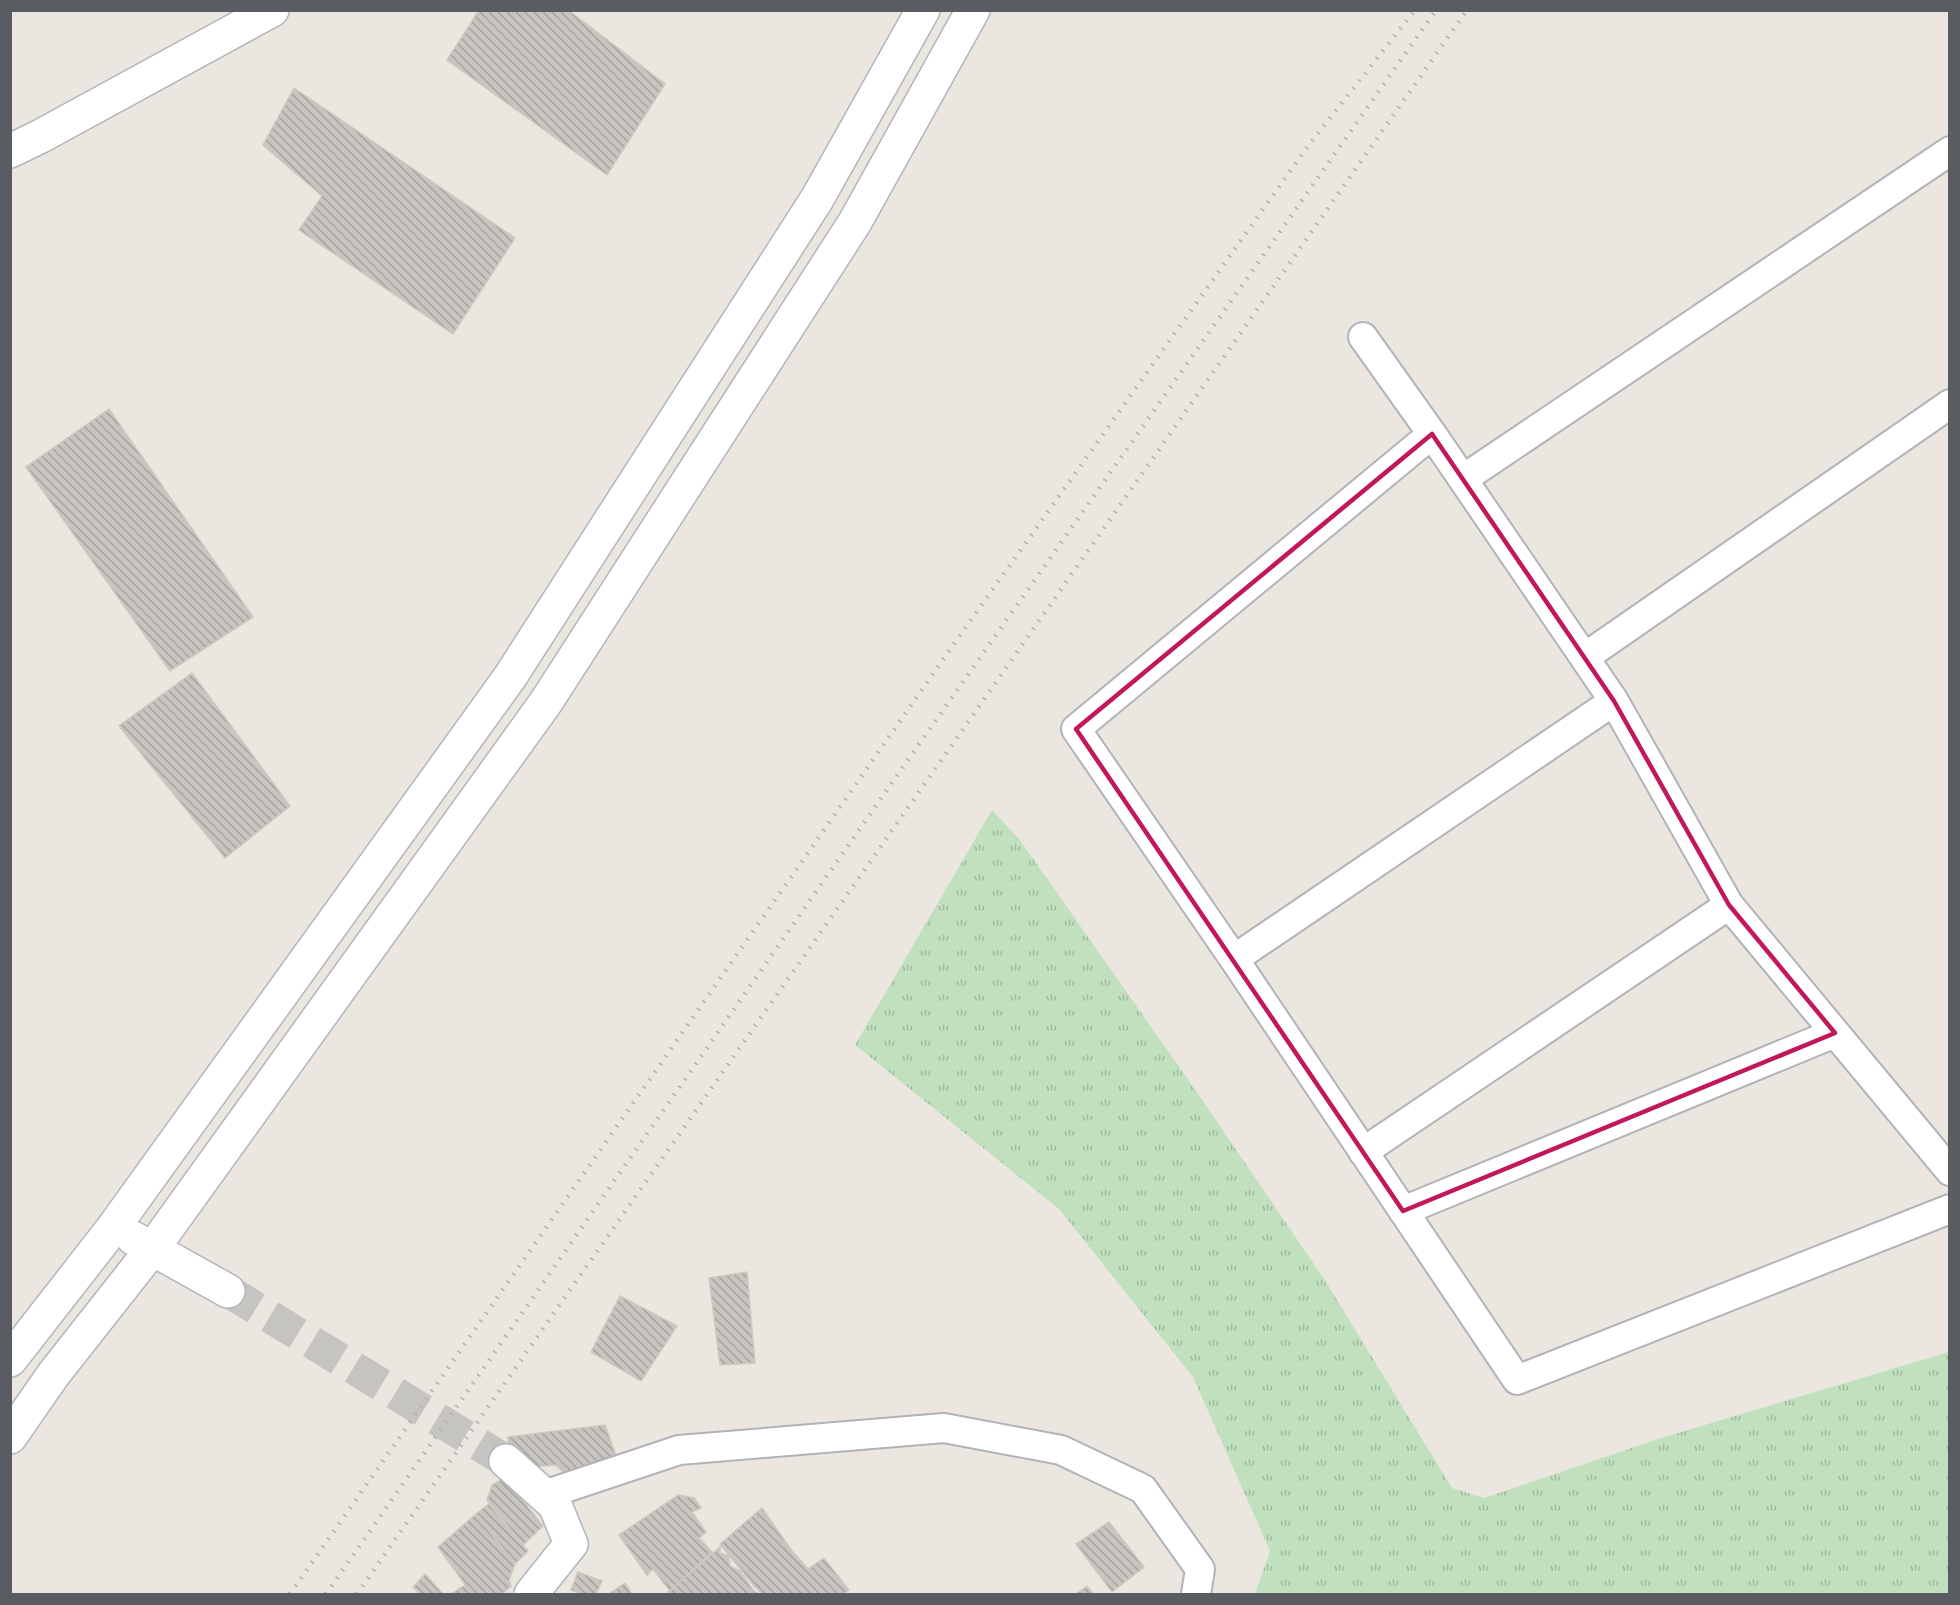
<svg xmlns="http://www.w3.org/2000/svg" width="1960" height="1605" viewBox="0 0 1960 1605" font-family="Poppins,sans-serif">
	<defs>
		<pattern id="grass-tufts" width="24" height="20" patternUnits="userSpaceOnUse" patternTransform="scale(1.5)"><rect width="24" height="20" fill="#c1e1be"/><path d="M3 7l-1-3M5 7V3M7 7l1-3M15 17l-1-3M17 17v-4M19 17l1-3" fill="none" stroke="#a0ba9e"/></pattern>
		<pattern id="building-back-hatch" width="6" height="6" patternUnits="userSpaceOnUse" patternTransform="scale(1.5)"><rect width="6" height="6" fill="#c8c4bf"/><path d="M-1 5l2 2M0 0l6 6M5-1l2 2" fill="none" stroke="#a5a29f"/></pattern>
	</defs>
	<rect width="100%" height="100%" fill="#ebe7e0"/>
	<!-- grass -->
	<path fill="url(#grass-tufts)" d="M 992,810 L 1020,840 L 1203,1101 L 1326,1282 L 1452,1488 L 1484,1498 L 1661,1438 L 1949,1352 L 1949,1594 L 1255,1594 L 1270,1551 L 1193,1377 L 1059,1209 L 855,1045 Z"/>
	<!-- building -->
	<path fill="url(#building-back-hatch)" stroke="#cfc8bf" stroke-width="1.5" d="M 479,10 L 568,10 L 665,84 L 607,175 L 447,60 Z
		M 294,88 L 515,238 L 453,334 L 299,230 L 322,196 L 263,145 Z
		M 109,409 L 253,617 L 170,671 L 26,467 Z
		M 192,673 L 290,806 L 225,858 L 119,726 Z
		M 747,1272 L 755,1363 L 720,1365 L 709,1278 Z
		M 620,1296 L 677,1326 L 641,1381 L 591,1352 Z
		M 605,1425 L 619,1464 L 569,1478 L 556,1465 L 530,1467 L 510,1456 L 508,1437 Z
		M 508,1476 L 517,1488 L 520,1497 L 543,1526 L 523,1545 L 487,1500 L 492,1485 Z
		M 678,1495 L 694,1498 L 701,1508 L 692,1512 L 706,1532 L 699,1538 L 712,1552 L 670,1591 L 653,1569 L 647,1575 L 619,1535 Z
		M 489,1504 L 528,1551 L 515,1564 L 476,1514 Z
		M 762,1508 L 792,1551 L 808,1569 L 824,1558 L 849,1590 L 843,1594 L 763,1594 L 754,1586 L 720,1544 Z
		M 476,1514 L 515,1564 L 509,1580 L 511,1586 L 502,1594 L 472,1594 L 438,1547 Z
		M 1109,1522 L 1144,1567 L 1112,1592 L 1076,1544 Z
		M 720,1547 L 720,1553 L 729,1556 L 730,1566 L 740,1571 L 753,1590 L 758,1594 L 666,1594 Z
		M 578,1572 L 602,1581 L 596,1594 L 582,1594 L 571,1590 Z
		M 425,1574 L 443,1594 L 420,1594 L 413,1587 Z
		M 625,1583 L 632,1594 L 609,1594 Z
		M 465,1585 L 471,1594 L 451,1594 Z
		M 1087,1586 L 1093,1594 L 1076,1594 Z"/>
	<g fill="none" stroke-linecap="round" stroke-linejoin="round">
		<!-- secondary-tunnel -->
		<path stroke="#c6c4c0" stroke-width="33" stroke-dasharray="33 16" stroke-linecap="butt" d="M 228,1291 L 506,1461"/>
		<!-- street casing -->
		<g stroke="#b1b3b7" stroke-width="32">
			<path id="street" d="M 1363,337 L 1432,434
				M 1463,479 L 1950,151
				M 1585,657 L 1950,404
				M 1234,959 L 1614,701
				M 1363,1152 L 1729,905
				M 1950,1171 L 1729,905 L 1614,701 L 1432,434 L 1076,729 L 1234,959 L 1517,1380 L 1950,1209
				M 1403,1211 L 1835,1033
				M 544,1495 L 679,1450 L 944,1428 L 1061,1450 L 1143,1489 L 1200,1569 L 1196,1594"/>
		</g>
		<!-- secondary casing -->
		<g stroke="#b2b5ba" stroke-width="36">
			<path id="secondary" d="M 10,151 L 41,136 L 272,10
				M 133,1238 L 228,1291
				M 10,1360 L 113,1228 L 510,677 L 817,199 L 923,10
				M 10,1437 L 53,1375 L 153,1248 L 546,702 L 855,222 L 973,10
				M 506,1461 L 555,1505 L 571,1544 L 531,1594"/>
		</g>
		<!-- street -->
		<use href="#street" stroke="#fff" stroke-width="28"/>
		<!-- secondary -->
		<use href="#secondary" stroke="#fff" stroke-width="33"/>
		<!-- rail -->
		<path stroke="#afb0b0" stroke-width="4.5" stroke-dasharray="1.5 8" stroke-linecap="butt" d="M 290,1594 L 956,641 L 1308,146 L 1415,10
			M 326,1594 L 896,777 L 1436,10
			M 357,1594 L 1467,10"/>
	</g>
	<!-- marked area -->
	<path fill="none" stroke="#c2185b" stroke-width="4.5" stroke-linejoin="round" d="M 1432,434 L 1614,701 L 1729,905 L 1835,1033 L 1403,1211 L 1076,729 Z"/>
	<!-- border -->
	<rect width="1960" height="1605" fill="none" stroke="#595c60" stroke-width="24"/>
</svg>
